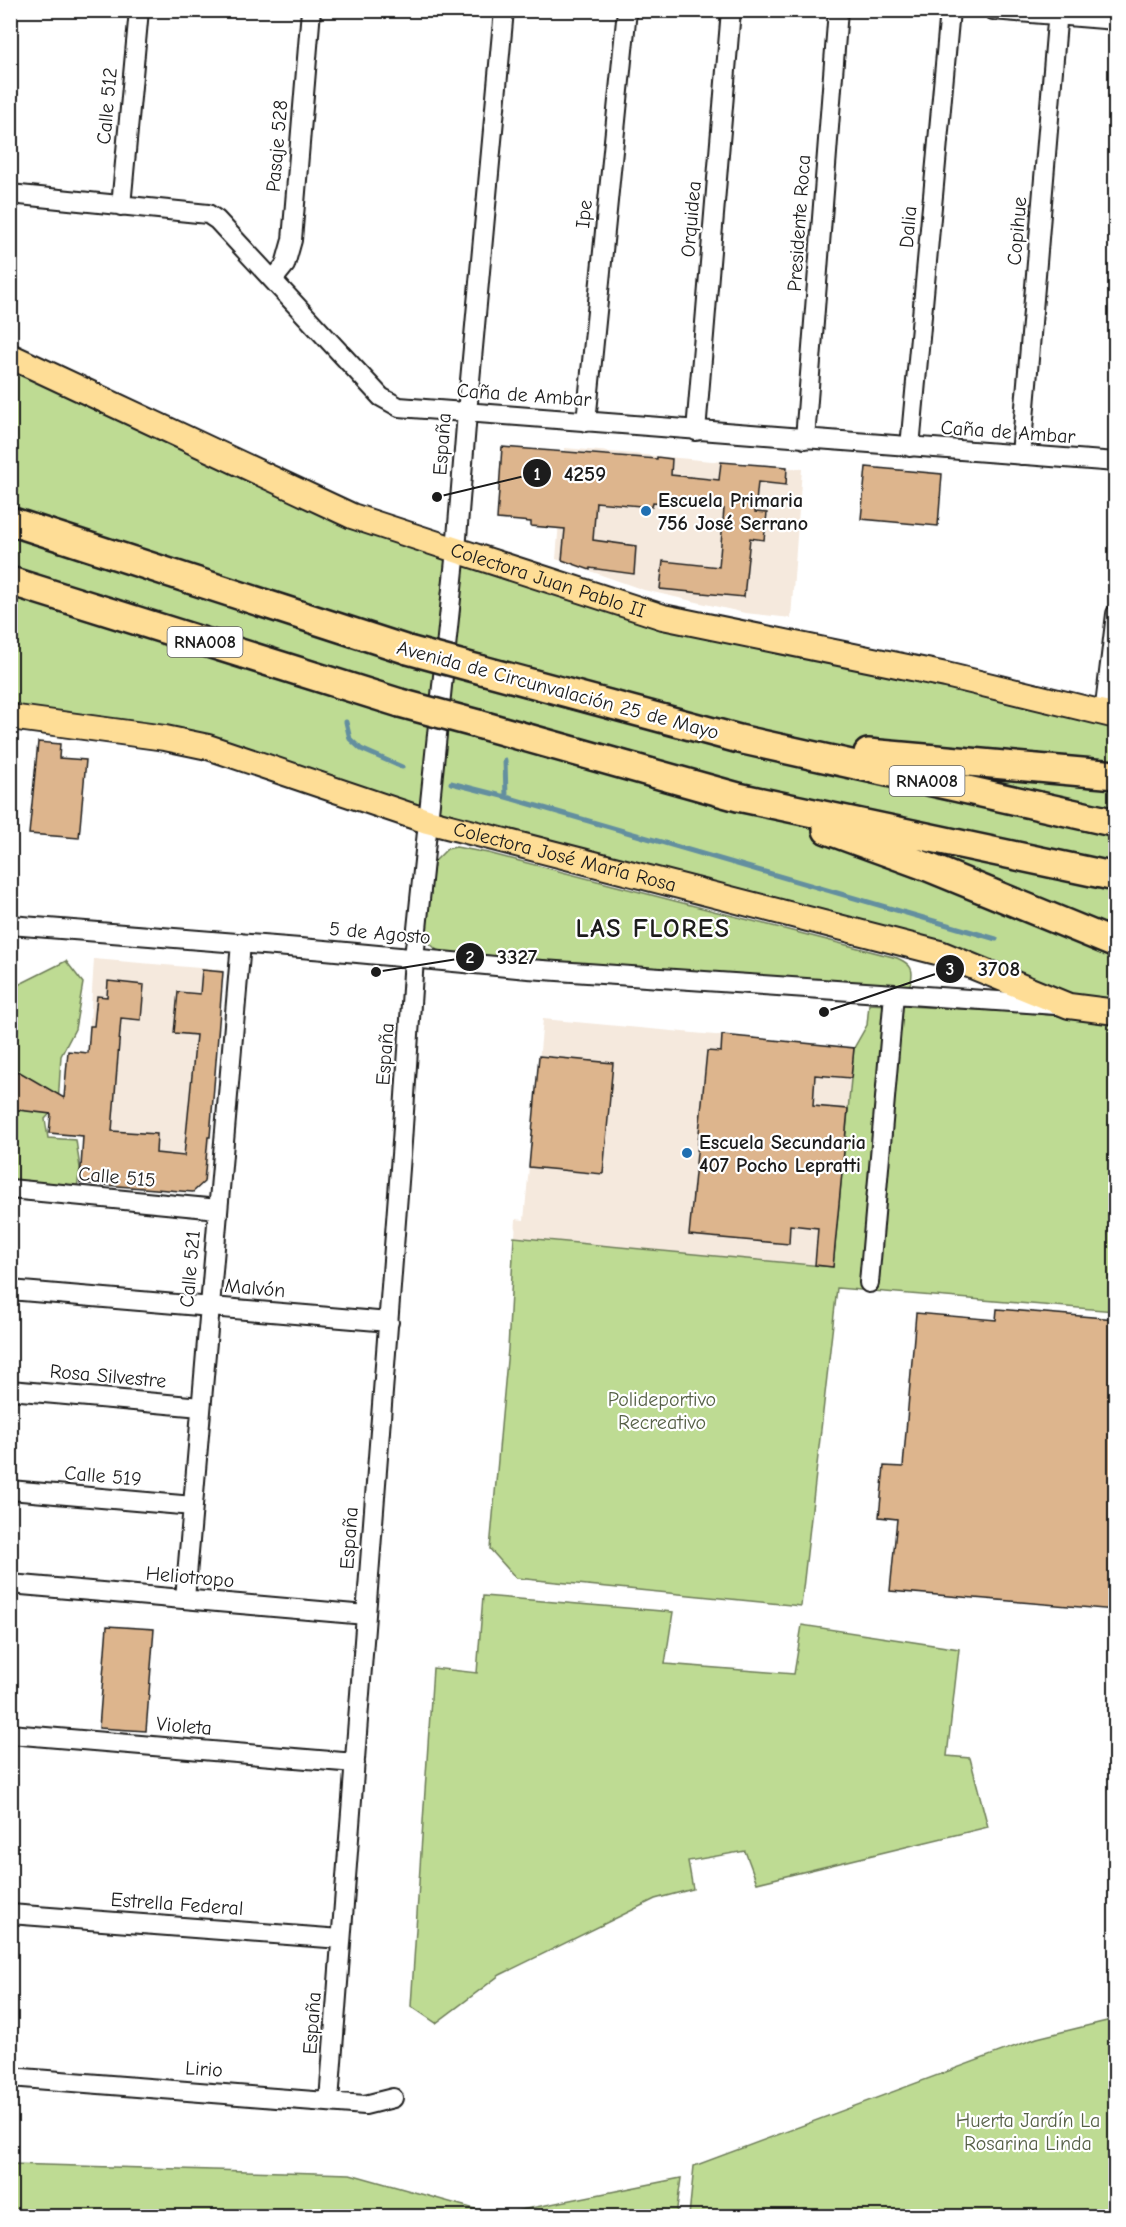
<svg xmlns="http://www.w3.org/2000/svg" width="1126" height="2227" viewBox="0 0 1126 2227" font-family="'Comic Neue',sans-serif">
	<rect width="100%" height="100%" fill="#fff"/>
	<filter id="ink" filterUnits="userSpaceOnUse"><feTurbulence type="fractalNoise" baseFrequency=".0167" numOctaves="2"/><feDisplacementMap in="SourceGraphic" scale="12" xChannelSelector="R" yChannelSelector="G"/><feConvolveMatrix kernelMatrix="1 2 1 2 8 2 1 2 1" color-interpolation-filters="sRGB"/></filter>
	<g filter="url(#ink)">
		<!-- built -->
		<path fill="#f5e9dd" d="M 565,448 L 802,469 L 791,618 L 745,613 L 644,590 L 556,559 Z
			M 94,959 L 223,970 L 207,1180 L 193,1192 L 80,1183 Z
			M 543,1019 L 854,1048 L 833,1267 L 515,1237 L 516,1219 L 524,1220 Z"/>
		<!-- green -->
		<path fill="#bedb93" stroke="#6d7c58" stroke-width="1.5" d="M 11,356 L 352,516 L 663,617 L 1115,716 L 1115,1012 L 940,953 L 208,747 L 11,717 Z
			M 456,847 L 488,853 L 897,958 C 911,964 915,970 910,984 L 903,988 L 834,986 L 438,951 L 426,940 L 425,933 L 434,862 L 447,849 Z
			M 66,961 L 83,983 L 75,1029 L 61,1056 L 58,1105 L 45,1119 L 48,1138 L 76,1140 L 80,1168 L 77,1188 L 11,1181 L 10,989 Z
			M 869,1004 L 1017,1012 L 1115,1021 L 1115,1311 L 837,1288 L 801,1606 L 516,1578 L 490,1549 L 508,1349 L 514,1237 L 833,1267 L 854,1048 L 867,1025 Z
			M 483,1596 L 673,1612 L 665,1664 L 794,1674 L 802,1625 L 959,1649 L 947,1756 L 970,1758 L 988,1827 L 757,1883 L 745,1851 L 688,1861 L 693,1889 L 655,1899 L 500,1975 L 436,2023 L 411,2006 L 433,1668 L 477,1673 Z
			M 1115,2019 L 1114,2216 L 689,2216 L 694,2166 L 1037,2038 Z
			M 11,2164 L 350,2174 L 496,2215 L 681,2178 L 676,2216 L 11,2216 Z"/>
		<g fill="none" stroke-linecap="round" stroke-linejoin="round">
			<!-- stream -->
			<path stroke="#648f9f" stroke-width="5" d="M 346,722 L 350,739 L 361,749 L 402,767
				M 505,760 L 506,797
				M 451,783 L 506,797 L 996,939"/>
		</g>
		<!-- building -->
		<path fill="#ddb58d" stroke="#1c1c1c" stroke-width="1.5" d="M 502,447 L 657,459 L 657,457 L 672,459 L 671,475 L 719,480 L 721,462 L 787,467 L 786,485 L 758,482 L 755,512 L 767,513 L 764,540 L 750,538 L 744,597 L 660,589 L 663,561 L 719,567 L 724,509 L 653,502 L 652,507 L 596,502 L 593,540 L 636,546 L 634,574 L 590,568 L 590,570 L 562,560 L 565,529 L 531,526 L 531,522 L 497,519 Z
			M 866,467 L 942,474 L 938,526 L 861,519 Z
			M 38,742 L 60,744 L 59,758 L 86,760 L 79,838 L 29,834 Z
			M 202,970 L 223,972 L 210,1137 L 208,1137 L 204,1182 L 193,1192 L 80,1183 L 83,1136 L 49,1133 L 51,1114 L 10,1109 L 10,1079 L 18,1071 L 64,1098 L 68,1051 L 88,1053 L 90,1026 L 94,1026 L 97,996 L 107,997 L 108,981 L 144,985 L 141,1020 L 121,1018 L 112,1131 L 157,1134 L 156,1153 L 184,1156 L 196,1035 L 174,1033 L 178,992 L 200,994 Z
			M 722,1035 L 854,1048 L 851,1078 L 815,1075 L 813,1106 L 848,1109 L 833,1267 L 815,1265 L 818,1228 L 790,1225 L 789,1244 L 689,1235 L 707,1051 L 721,1052 Z
			M 539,1056 L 613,1063 L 603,1174 L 529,1167 Z
			M 997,1309 L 1116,1319 L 1116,1610 L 890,1591 L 897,1519 L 879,1517 L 884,1466 L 903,1467 L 916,1313 L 996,1320 Z
			M 107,1626 L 154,1629 L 146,1731 L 99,1728 Z"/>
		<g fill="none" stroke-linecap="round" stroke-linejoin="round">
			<!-- minor casing -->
			<g stroke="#1c1c1c" stroke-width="22">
				<path id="minor" d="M 993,10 L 1116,20
					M 10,194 L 208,214 L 217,220 L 381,397 L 399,407 L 1116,462
					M 121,206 L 139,10
					M 273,280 L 285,265 L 292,240 L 311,10
					M 586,422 L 627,10
					M 696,431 L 731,10
					M 805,439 L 838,10
					M 910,447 L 950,10
					M 1021,455 L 1058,10
					M 1104,714 L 1116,614
					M 10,925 L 325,950 L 528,969 L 1056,1005
					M 10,1189 L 218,1209
					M 869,1283 L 894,994
					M 10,1290 L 389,1322
					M 10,1390 L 201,1407
					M 10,1490 L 193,1506
					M 10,1584 L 366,1615
					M 185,1599 L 241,943
					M 10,1734 L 355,1763
					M 10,1914 L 341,1939
					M 10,2077 L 365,2105 L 393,2098
					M 329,2101 L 402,1142 L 414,958 L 456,550 L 467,413 L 504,10"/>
			</g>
			<!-- major casing -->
			<g stroke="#1c1c1c" stroke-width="28">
				<g id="major">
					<path id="s1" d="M 10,356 L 352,516 L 456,550 L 663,617 L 946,675 L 1116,716"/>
					<path id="s2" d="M 10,717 L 165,738 L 208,747 L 427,821 L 940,953 L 1069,1006 L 1116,1012"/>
				</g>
			</g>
			<!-- highway casing -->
			<g stroke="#1c1c1c" stroke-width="32">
				<path id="highway" d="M 10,521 L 408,650
					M 10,581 L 400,703
					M 482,670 L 739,739 L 1116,823
					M 478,724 L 738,797 L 1116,877
					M 868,753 L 1116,775
					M 827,830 L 928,867 L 1116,944"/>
			</g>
			<!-- minor -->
			<use href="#minor" stroke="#fff" stroke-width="18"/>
			<!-- major -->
			<use href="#major" stroke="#fedd96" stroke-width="24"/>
			<!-- highway -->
			<use href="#highway" stroke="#fedd96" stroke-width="27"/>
			<!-- highway-bridge casing -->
			<g stroke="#1c1c1c" stroke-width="32" stroke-linecap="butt">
				<path id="highway-bridge" d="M 408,650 L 482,670
					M 400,703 L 478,724"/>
			</g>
			<!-- highway-bridge -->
			<use href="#highway-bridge" stroke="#fedd96" stroke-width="27"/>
		</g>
	</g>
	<!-- markers -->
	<g fill="#1f6fb2" stroke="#fff" stroke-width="2">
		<circle cx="646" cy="511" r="6"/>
		<circle cx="687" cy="1153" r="6"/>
	</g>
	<g text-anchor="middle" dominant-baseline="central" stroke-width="4.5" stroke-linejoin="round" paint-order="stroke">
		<!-- shield labels -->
		<g fill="#fff" stroke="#606060" stroke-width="1.5">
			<rect x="167.5" y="627" width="75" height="30" rx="4.5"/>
			<rect x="889.5" y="766" width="75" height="30" rx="4.5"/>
		</g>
		<g font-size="18" font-weight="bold" fill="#1c1c1c">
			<text x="205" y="642">RNA008</text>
			<text x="927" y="781">RNA008</text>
		</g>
		<!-- street labels -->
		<g font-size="20" fill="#1c1c1c" stroke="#fff">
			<text transform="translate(107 106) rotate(-85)">Calle 512</text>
			<text transform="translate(277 146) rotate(-85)">Pasaje 528</text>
			<text transform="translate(584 214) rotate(-84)">Ipe</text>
			<text transform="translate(691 219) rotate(-85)">Orquidea</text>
			<text transform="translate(799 223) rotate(-86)">Presidente Roca</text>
			<text transform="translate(908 227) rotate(-85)">Dalia</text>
			<text transform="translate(1017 231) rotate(-85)">Copihue</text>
			<text transform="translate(524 395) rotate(4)">Caña de Ambar</text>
			<text transform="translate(1008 432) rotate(4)">Caña de Ambar</text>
			<text transform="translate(442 444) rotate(-86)">España</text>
			<text stroke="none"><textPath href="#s1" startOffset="584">Colectora Juan Pablo II</textPath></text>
			<text transform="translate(558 690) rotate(15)">Avenida de Circunvalación 25 de Mayo</text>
			<text stroke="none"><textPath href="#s2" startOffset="574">Colectora José María Rosa</textPath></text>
			<text transform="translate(380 933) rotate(5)">5 de Agosto</text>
			<text transform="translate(385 1054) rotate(-86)">España</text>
			<text transform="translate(117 1177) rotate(5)">Calle 515</text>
			<text transform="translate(190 1269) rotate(-85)">Calle 521</text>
			<text transform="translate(255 1288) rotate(5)">Malvón</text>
			<text transform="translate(108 1376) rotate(5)">Rosa Silvestre</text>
			<text transform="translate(103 1476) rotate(5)">Calle 519</text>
			<text transform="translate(349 1538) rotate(-86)">España</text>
			<text transform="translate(190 1577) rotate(5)">Heliotropo</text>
			<text transform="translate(184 1726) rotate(5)">Violeta</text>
			<text transform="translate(177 1904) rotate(4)">Estrella Federal</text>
			<text transform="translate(312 2023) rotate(-86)">España</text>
			<text transform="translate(204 2069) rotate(4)">Lirio</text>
		</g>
		<!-- poi labels -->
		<g font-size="20" font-weight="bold" fill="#1c1c1c" stroke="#fff" text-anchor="start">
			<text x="658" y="500">Escuela Primaria<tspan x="658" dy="23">756 José Serrano</tspan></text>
			<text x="699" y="1142">Escuela Secundaria<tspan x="699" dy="23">407 Pocho Lepratti</tspan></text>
		</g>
		<!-- park labels -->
		<g font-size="20" fill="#555f46" stroke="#fff">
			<text x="662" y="1399">Polideportivo<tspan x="662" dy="23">Recreativo</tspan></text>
			<text x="1028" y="2120">Huerta Jardín La<tspan x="1028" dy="23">Rosarina Linda</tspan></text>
		</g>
		<!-- district labels -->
		<g font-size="26" font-weight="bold" letter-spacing="1.5" fill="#1c1c1c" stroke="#fff">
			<text x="653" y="929">LAS FLORES</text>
		</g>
	</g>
	<!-- callouts -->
	<path fill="none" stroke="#1c1c1c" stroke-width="2" d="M437 497L537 473M376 972L470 957M824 1012L950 969"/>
	<g fill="#1c1c1c" stroke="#fff" stroke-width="2">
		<circle cx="437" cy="497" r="6"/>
		<circle cx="376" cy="972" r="6"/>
		<circle cx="824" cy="1012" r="6"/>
		<circle cx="537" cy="473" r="15"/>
		<circle cx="470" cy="957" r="15"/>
		<circle cx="950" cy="969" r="15"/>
	</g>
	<g font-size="18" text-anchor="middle" font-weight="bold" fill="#fff">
		<text x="537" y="480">1</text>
		<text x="470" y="963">2</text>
		<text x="950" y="975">3</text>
	</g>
	<g font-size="21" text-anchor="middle" font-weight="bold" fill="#1c1c1c" stroke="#fff" stroke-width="4.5" stroke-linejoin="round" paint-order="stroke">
		<text x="585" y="481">4259</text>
		<text x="517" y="964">3327</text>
		<text x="999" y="976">3708</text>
	</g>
	<!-- margin -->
	<rect width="1126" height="2227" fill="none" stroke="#fff" stroke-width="36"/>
	<rect x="18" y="18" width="1090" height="2191" fill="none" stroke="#1c1c1c" stroke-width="2" filter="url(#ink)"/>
</svg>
